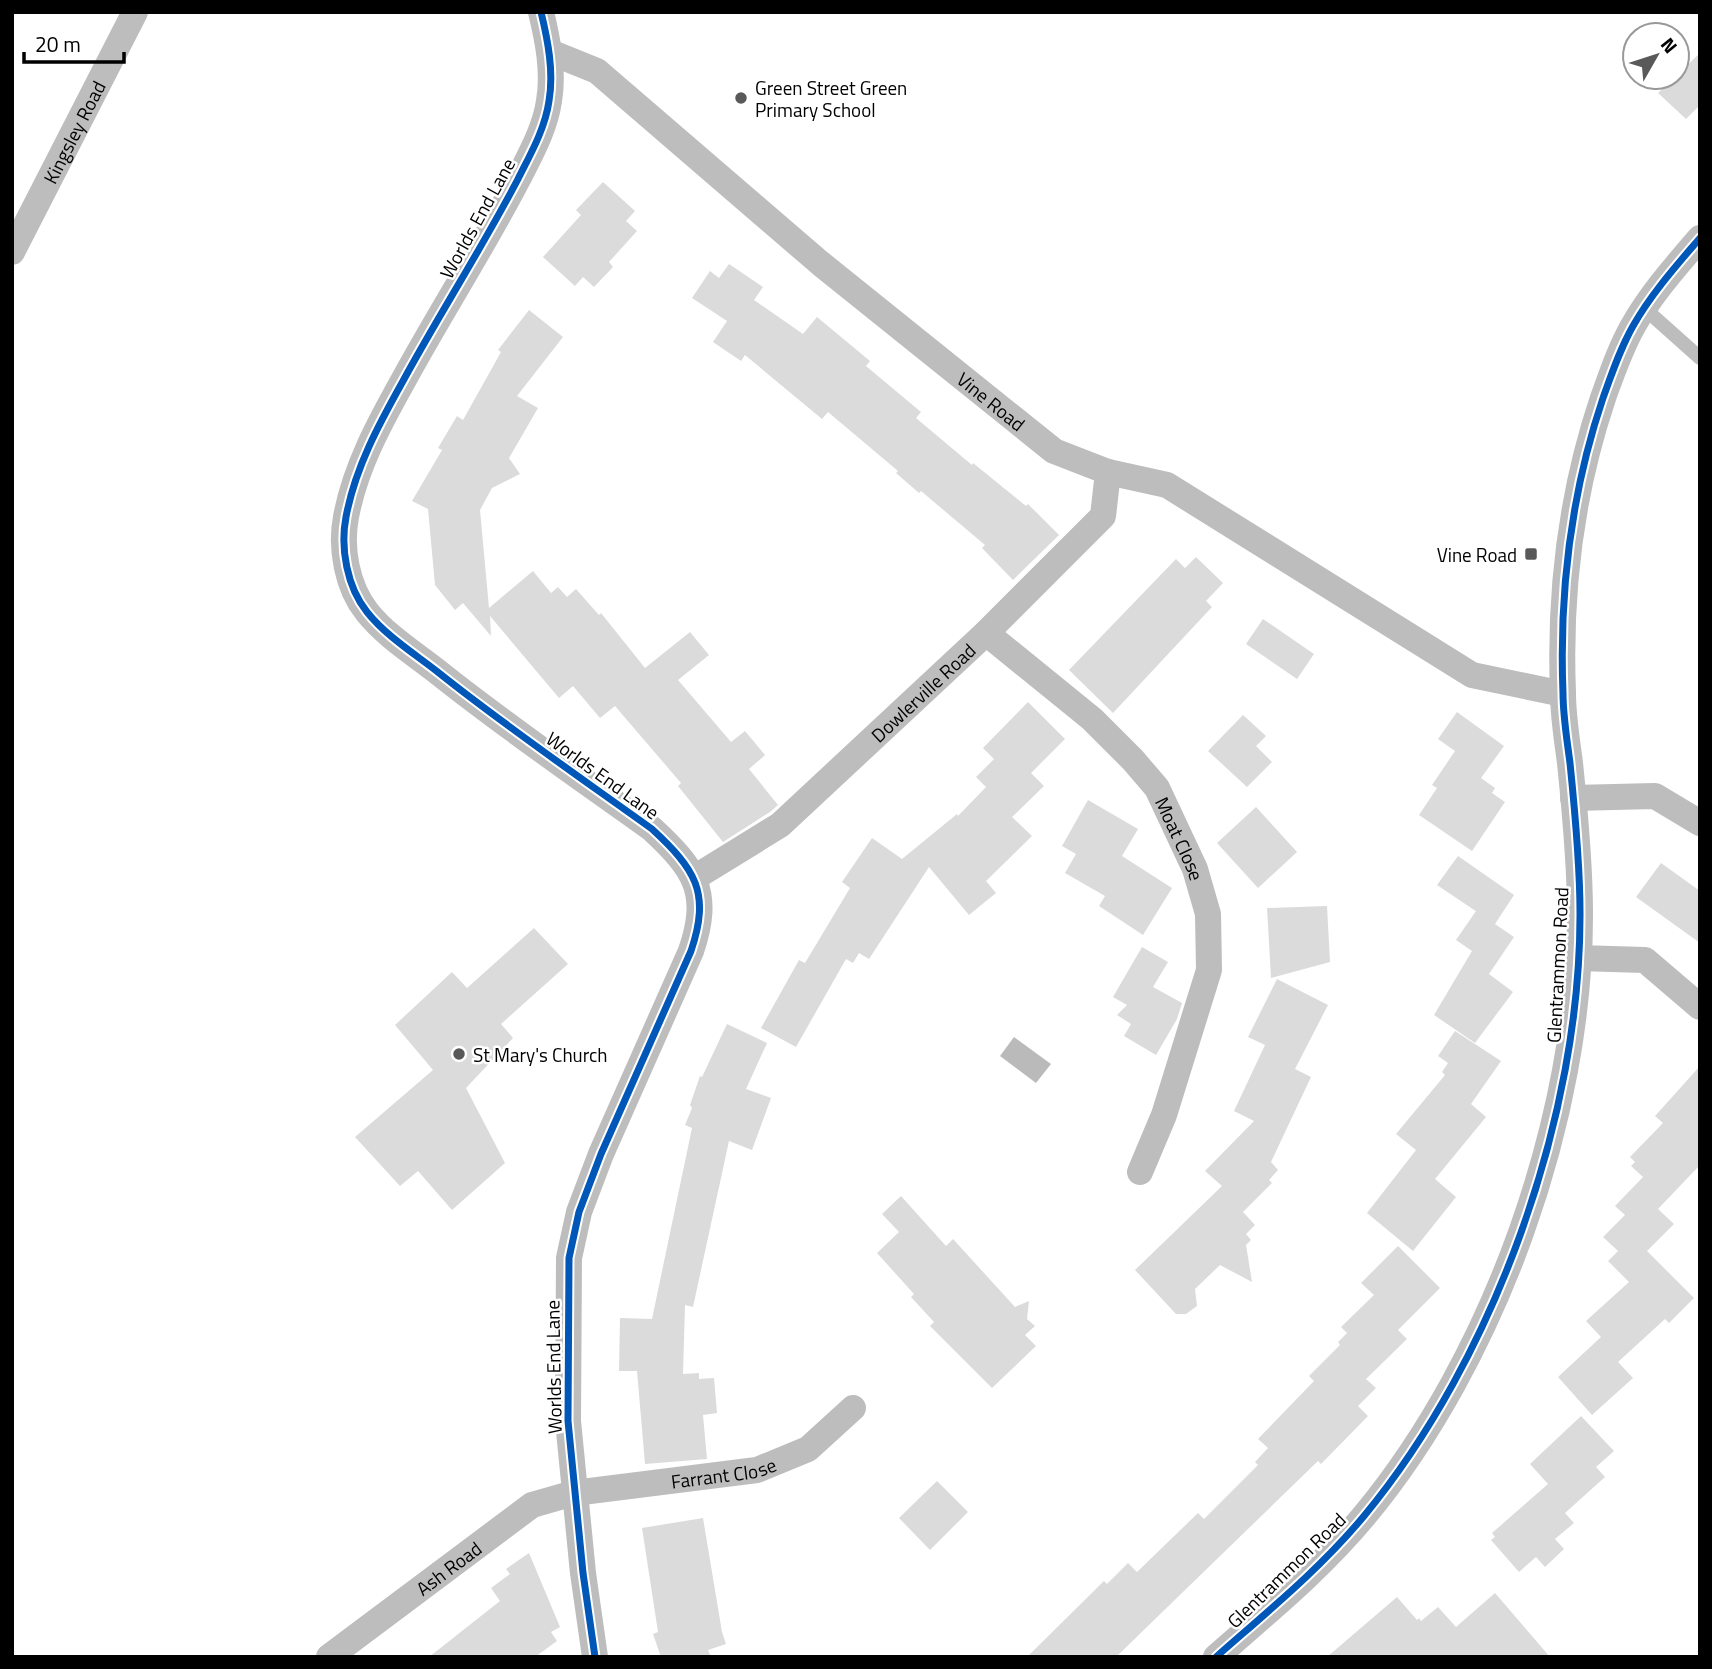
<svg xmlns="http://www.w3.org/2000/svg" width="1712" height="1669" viewBox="0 0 1712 1669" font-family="'Titillium Web',sans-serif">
	<rect width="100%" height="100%" fill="#fff"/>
	<!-- water -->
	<path fill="#bababa" d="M 1014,1037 L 1051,1064 L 1036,1083 L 1000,1056 Z"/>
	<!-- building -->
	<path fill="#dbdbdb" d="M 1700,53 L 1700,105 L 1686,119 L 1658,93 Z
		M 603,182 L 635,211 L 626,221 L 637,231 L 609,262 L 613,267 L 594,287 L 583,277 L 575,286 L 543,257 L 581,215 L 576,210 Z
		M 729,264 L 763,287 L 754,300 L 803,334 L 817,317 L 870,361 L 866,366 L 921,412 L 916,418 L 972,465 L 973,463 L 1026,506 L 1028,504 L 1059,535 L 1013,580 L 982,548 L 985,545 L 921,491 L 919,493 L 896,473 L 898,471 L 828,412 L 822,419 L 745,355 L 741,361 L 713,342 L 727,321 L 692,298 L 710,271 L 719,278 Z
		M 529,310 L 563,337 L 517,396 L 538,408 L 509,458 L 520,474 L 492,488 L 480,510 L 489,608 L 533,571 L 551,593 L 558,587 L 567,597 L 576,589 L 599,615 L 601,613 L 645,668 L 690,632 L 709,655 L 678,680 L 731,742 L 745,731 L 765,755 L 749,769 L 778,805 L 770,812 L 723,842 L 678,786 L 681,783 L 615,706 L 600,718 L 573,686 L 559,698 L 490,616 L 491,636 L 463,603 L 455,610 L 435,585 L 428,509 L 412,501 L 442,450 L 438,448 L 457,416 L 463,420 L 501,352 L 498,350 Z
		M 1196,557 L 1223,583 L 1206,601 L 1212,607 L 1113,713 L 1069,670 L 1176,559 L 1185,568 Z
		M 1263,619 L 1314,654 L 1297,679 L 1246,644 Z
		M 1028,702 L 1065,739 L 1031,773 L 1044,786 L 1012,817 L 1032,836 L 986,881 L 996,893 L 969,915 L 929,867 L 869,959 L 859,953 L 853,963 L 846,959 L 796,1047 L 761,1028 L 799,960 L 805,963 L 850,888 L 842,882 L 872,838 L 902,859 L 957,814 L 958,816 L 986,787 L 976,777 L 994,759 L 983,748 Z
		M 1457,712 L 1504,746 L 1481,778 L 1495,788 L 1492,793 L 1505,802 L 1472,851 L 1419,815 L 1437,788 L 1432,785 L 1455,751 L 1438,739 Z
		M 1243,715 L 1266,736 L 1256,746 L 1272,762 L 1247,787 L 1208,751 Z
		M 1088,800 L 1138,829 L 1122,856 L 1172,888 L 1143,935 L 1099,906 L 1105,896 L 1065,873 L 1076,854 L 1062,846 Z
		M 1256,807 L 1297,852 L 1258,888 L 1217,843 Z
		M 1458,856 L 1514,895 L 1495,924 L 1437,885 Z
		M 1661,863 L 1700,891 L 1700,943 L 1636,897 Z
		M 1327,906 L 1330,962 L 1271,978 L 1267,908 Z
		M 1476,911 L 1514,937 L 1489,974 L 1513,992 L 1475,1043 L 1434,1015 L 1472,951 L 1456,940 Z
		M 534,928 L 568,964 L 501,1024 L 513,1038 L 466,1088 L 505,1163 L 452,1210 L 418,1171 L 400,1186 L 355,1137 L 433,1070 L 395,1025 L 452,972 L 467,988 Z
		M 1142,947 L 1168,962 L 1153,987 L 1182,1003 L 1177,1019 L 1156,1055 L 1124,1036 L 1131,1024 L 1117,1015 L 1127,1005 L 1113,997 Z
		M 1277,979 L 1328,1005 L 1295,1069 L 1311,1077 L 1271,1162 L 1278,1170 L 1269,1180 L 1272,1183 L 1243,1212 L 1255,1225 L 1246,1234 L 1251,1240 L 1246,1245 L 1252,1282 L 1220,1265 L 1195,1289 L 1197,1306 L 1186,1314 L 1176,1314 L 1135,1270 L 1222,1186 L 1205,1171 L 1254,1121 L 1234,1111 L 1265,1045 L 1248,1037 Z
		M 727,1024 L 767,1043 L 746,1089 L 771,1098 L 752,1150 L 729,1141 L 693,1307 L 685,1305 L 683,1374 L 699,1373 L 699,1379 L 714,1378 L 717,1413 L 703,1415 L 707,1459 L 645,1464 L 637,1371 L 619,1371 L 620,1318 L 652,1319 L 692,1128 L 685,1125 L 692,1108 L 690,1105 L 700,1076 L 702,1077 Z
		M 1455,1031 L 1501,1061 L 1471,1104 L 1486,1117 L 1435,1179 L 1456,1197 L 1413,1251 L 1367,1213 L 1416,1150 L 1396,1134 L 1445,1075 L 1442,1072 L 1448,1063 L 1438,1056 Z
		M 1700,1066 L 1700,1165 L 1658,1209 L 1674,1224 L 1647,1251 L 1694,1298 L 1669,1323 L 1665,1319 L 1618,1362 L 1633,1378 L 1592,1415 L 1558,1377 L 1601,1337 L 1586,1321 L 1629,1282 L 1608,1261 L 1618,1251 L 1603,1237 L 1625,1215 L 1615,1206 L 1643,1177 L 1631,1166 L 1635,1162 L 1630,1157 L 1663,1123 L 1655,1116 Z
		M 901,1196 L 946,1246 L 953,1239 L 1015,1307 L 1029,1301 L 1027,1319 L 1035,1326 L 1025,1335 L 1036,1346 L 992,1388 L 930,1326 L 934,1322 L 911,1297 L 914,1294 L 877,1253 L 899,1232 L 882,1214 Z
		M 1398,1246 L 1440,1288 L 1398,1330 L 1407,1339 L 1366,1379 L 1376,1388 L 1358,1406 L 1368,1416 L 1321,1464 L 1318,1461 L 1116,1657 L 1027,1657 L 1104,1581 L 1107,1584 L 1128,1563 L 1137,1572 L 1198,1513 L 1204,1519 L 1258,1465 L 1255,1462 L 1268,1448 L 1258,1439 L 1314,1381 L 1309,1376 L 1340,1345 L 1338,1342 L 1347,1333 L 1341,1327 L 1374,1295 L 1361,1283 Z
		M 1581,1416 L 1614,1451 L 1596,1467 L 1605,1477 L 1565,1513 L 1574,1523 L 1555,1539 L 1564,1549 L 1545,1567 L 1536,1557 L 1519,1572 L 1491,1540 L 1495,1537 L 1492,1533 L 1548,1484 L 1530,1464 Z
		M 937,1481 L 968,1512 L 930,1550 L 899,1518 Z
		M 703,1518 L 722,1632 L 726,1644 L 708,1650 L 711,1657 L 661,1657 L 653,1634 L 658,1632 L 642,1528 Z
		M 529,1553 L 560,1627 L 551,1632 L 557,1641 L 535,1657 L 429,1657 L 500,1601 L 491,1588 L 510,1574 L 506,1569 Z
		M 1495,1593 L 1550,1657 L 1327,1657 L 1397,1597 L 1417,1620 L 1419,1618 L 1421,1621 L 1438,1607 L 1456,1627 Z"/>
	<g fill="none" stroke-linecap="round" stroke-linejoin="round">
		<!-- service -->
		<path stroke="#bdbdbd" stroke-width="14" d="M 1644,308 L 1700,358"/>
		<!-- minor -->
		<g stroke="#bdbdbd" stroke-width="26">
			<path d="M 541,12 C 548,41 554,72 549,101 C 545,129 530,155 518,179 C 482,248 440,313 403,381 C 379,424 355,468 346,517 C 340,548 347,587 367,612 C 386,636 415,654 439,673 C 508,728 581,778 652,829 C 695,869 711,892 691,951 L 601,1154 L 579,1212 L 569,1258 L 568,1421 L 583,1573 L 595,1657"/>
			<path id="s1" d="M 550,52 L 597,71 L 820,263 L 1054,451 L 1108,472 L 1167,485 L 1472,675 L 1563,694"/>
			<path id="s2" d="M 12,252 L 135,12"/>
			<path id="s3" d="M 986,633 L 1092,719 L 1133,760 L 1157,788 L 1195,869 L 1208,914 L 1209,970 L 1164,1115 L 1140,1172"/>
			<path d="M 1573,798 L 1655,796 L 1700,823"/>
			<path id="s4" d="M 694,878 L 780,825 L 986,633 L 1103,516 L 1108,472"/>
			<path d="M 1578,958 L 1645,960 L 1700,1007"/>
			<path id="s5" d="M 329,1657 L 532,1505 L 574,1493 L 757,1470 L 808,1449 L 853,1408"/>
			<path d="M 1216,1657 C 1267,1612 1320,1569 1364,1516 C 1495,1358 1581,1116 1580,912 C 1580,863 1575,812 1570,763 C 1567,740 1563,716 1563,693 C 1559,592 1571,493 1603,398 C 1612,373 1620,349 1633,326 C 1651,294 1676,266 1700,238"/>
		</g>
		<!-- cycleway casing -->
		<g stroke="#fff" stroke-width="11">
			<path id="cycleway" d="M 541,12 C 548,41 554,72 549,101 C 545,129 530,155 518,179 C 482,248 440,313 403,381 C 379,424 355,468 346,517 C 340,548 347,587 367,612 C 386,636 415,654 439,673 C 508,728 581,778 652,829 C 695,869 711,892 691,951 L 601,1154 L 579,1212 L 569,1258 L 568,1421 L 583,1573 L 595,1657
				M 1216,1657 C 1267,1612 1320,1569 1364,1516 C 1495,1358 1581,1116 1580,912 C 1580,863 1575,812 1570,763 C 1567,740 1563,716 1563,693 C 1559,592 1571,493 1603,398 C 1612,373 1620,349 1633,326 C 1651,294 1676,266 1700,238"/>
		</g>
		<!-- cycleway -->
		<use href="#cycleway" stroke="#0057b8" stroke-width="7"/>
	</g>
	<!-- markers -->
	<g fill="#595959" stroke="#fff" stroke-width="2.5">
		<circle cx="741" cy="98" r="7"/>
		<rect x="1524" y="547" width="14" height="14" rx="3.5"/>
		<circle cx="459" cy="1054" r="7"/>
	</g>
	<g text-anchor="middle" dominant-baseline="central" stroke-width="5" stroke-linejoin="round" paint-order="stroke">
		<!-- poi labels -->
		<g font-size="19" fill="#000" stroke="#fff" text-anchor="start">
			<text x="755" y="87">Green Street Green<tspan x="755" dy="22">Primary School</tspan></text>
			<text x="1517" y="554" text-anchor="end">Vine Road</text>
			<text x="473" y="1054">St Mary's Church</text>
		</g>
		<!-- street labels -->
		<g font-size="19" fill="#000" stroke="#fff">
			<text stroke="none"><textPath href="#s2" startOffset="135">Kingsley Road</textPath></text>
			<text transform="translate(477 218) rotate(-61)">Worlds End Lane</text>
			<text stroke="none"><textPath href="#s1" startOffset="565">Vine Road</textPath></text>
			<text stroke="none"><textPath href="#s4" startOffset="296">Dowlerville Road</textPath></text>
			<text transform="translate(603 775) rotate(36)">Worlds End Lane</text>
			<text stroke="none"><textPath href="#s3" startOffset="287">Moat Close</textPath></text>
			<text transform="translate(1557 965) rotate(-87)">Glentrammon Road</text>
			<text transform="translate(553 1367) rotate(-91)">Worlds End Lane</text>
			<text stroke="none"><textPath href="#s5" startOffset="448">Farrant Close</textPath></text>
			<text stroke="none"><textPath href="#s5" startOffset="149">Ash Road</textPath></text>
			<text transform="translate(1286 1570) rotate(-44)">Glentrammon Road</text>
		</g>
	</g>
	<!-- border -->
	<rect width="1712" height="1669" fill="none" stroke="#000000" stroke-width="28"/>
	<!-- north arrow -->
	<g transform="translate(1656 56) rotate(51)"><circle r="33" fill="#ffffff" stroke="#999999" stroke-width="2"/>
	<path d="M0-5L12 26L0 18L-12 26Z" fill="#595959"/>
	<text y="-10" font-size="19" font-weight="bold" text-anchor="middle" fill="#000000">N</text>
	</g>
	<!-- scale -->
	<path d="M24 52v10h100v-10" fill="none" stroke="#000000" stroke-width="3.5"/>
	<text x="35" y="52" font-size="21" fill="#000000" stroke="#ffffff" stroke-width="5" paint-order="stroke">20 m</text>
</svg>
